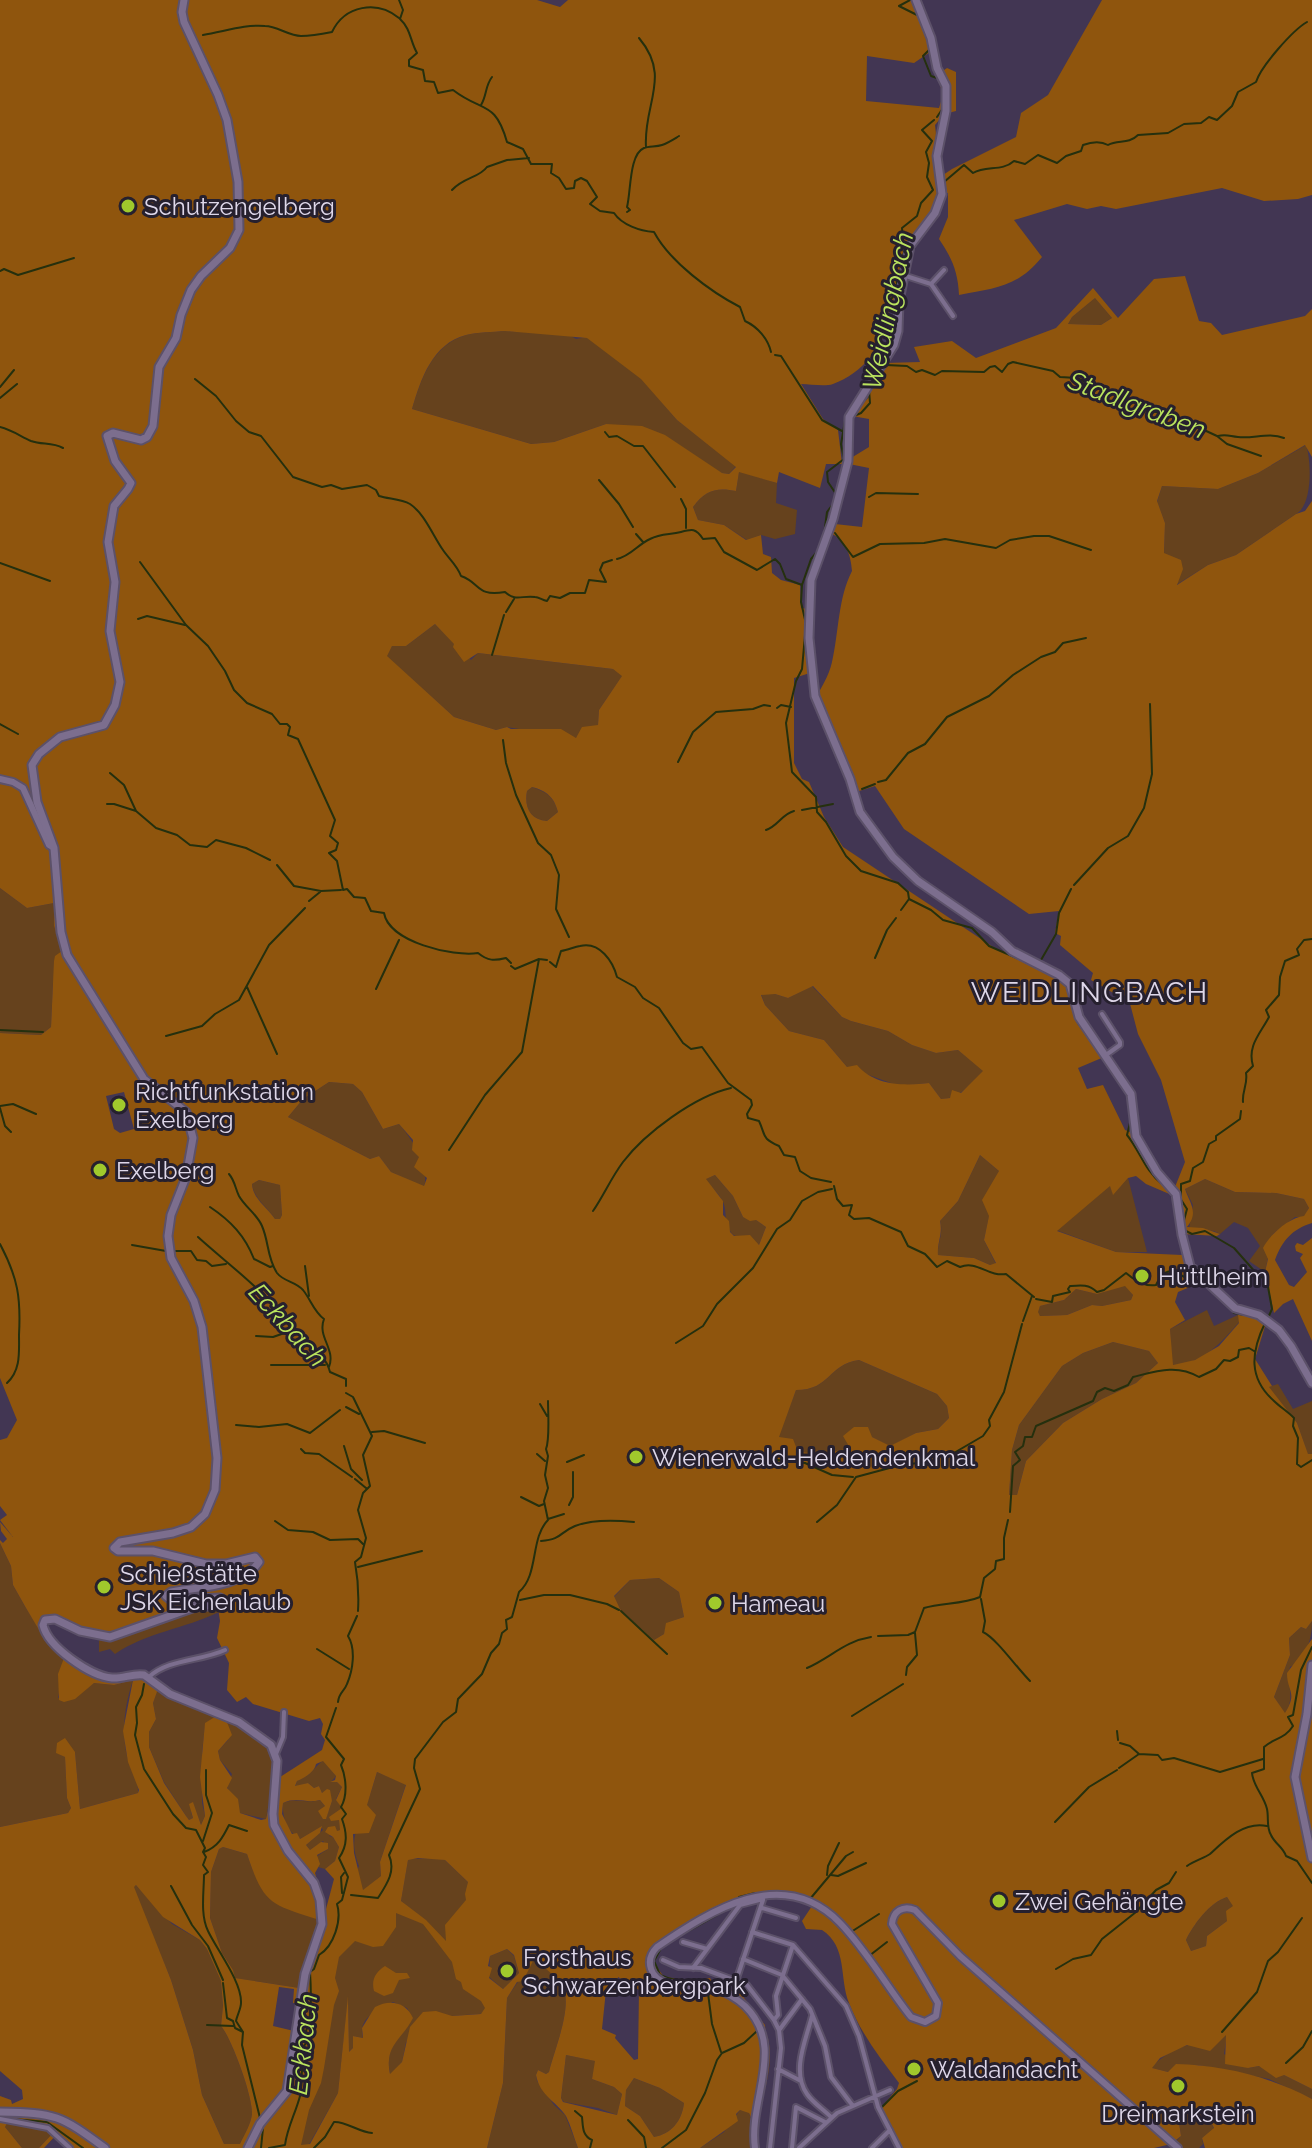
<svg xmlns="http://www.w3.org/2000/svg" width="1312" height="2148" viewBox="0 0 1312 2148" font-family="Raleway,sans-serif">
	<rect width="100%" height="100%" fill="#423653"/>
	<!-- green -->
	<path fill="#66421d" d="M 1095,298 L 1112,318 L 1101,325 L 1068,324 L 1072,317 Z
		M 505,331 L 568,334 L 576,339 L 587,337 L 642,379 L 677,420 L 736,466 L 729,474 L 722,473 L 606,424 L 554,442 L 531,444 L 412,409 C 421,379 432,345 466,335 C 478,332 493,332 505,331 Z
		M 1306,445 C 1312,463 1312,506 1296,514 L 1236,555 L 1208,565 L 1176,585 L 1164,554 L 1165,523 L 1157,502 L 1162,486 L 1218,489 L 1258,473 Z
		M 739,471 L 777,483 L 776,503 L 797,510 L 795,534 L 775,539 L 761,535 L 747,540 L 724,525 L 698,520 L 693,507 C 705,490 717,487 736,491 Z
		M 435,624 L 471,660 L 478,653 L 613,669 L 623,675 L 599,710 L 598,725 L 576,738 L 507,727 L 496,730 L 454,717 L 386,656 L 392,646 L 406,646 Z
		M 532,787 C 547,792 554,797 558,812 L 547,821 C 530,820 524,807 527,791 Z
		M 0,888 L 27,908 L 54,903 L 54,926 L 62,951 L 53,983 L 51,1027 L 41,1035 L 0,1033 Z
		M 812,986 L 842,1017 L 851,1021 L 888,1031 L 912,1045 L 936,1053 L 958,1050 L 984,1071 C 971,1083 960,1099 941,1099 L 929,1083 L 899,1086 L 847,1067 L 824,1040 L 789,1031 L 765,1005 L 761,994 L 775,994 L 788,998 Z
		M 329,1082 L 353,1084 L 362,1092 L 383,1129 L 399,1124 C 412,1139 430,1166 424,1187 L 391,1172 L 379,1156 L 370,1159 L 288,1117 L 303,1099 Z
		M 980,1155 L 999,1171 L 984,1240 L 996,1264 L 990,1265 L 974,1258 L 938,1255 C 937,1242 944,1234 940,1221 L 958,1201 Z
		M 715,1175 L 733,1196 L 743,1217 L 756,1220 L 766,1227 L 759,1245 C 750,1238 735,1240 730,1231 C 723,1221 728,1209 722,1200 C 718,1192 710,1187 705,1179 Z
		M 1128,1178 L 1147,1252 L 1116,1252 L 1056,1230 L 1110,1185 L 1113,1194 Z
		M 1205,1179 L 1235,1192 L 1276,1193 L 1304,1199 L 1309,1208 L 1304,1217 L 1295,1217 L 1273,1234 L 1265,1272 L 1249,1261 L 1260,1246 L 1248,1228 L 1234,1222 L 1220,1234 L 1214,1231 L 1189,1229 L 1193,1205 L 1185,1189 Z
		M 259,1180 L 280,1185 L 282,1215 L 280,1219 L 275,1219 C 267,1207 254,1199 252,1184 Z
		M 1125,1285 L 1133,1295 L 1131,1300 L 1102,1306 L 1092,1305 L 1067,1315 L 1040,1316 L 1037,1312 L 1040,1306 L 1064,1300 L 1076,1289 L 1097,1294 Z
		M 1207,1310 L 1214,1326 L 1238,1315 L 1240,1321 C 1222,1342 1202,1365 1172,1365 L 1170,1329 Z
		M 1113,1342 L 1149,1351 L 1158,1363 L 1136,1383 L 1102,1399 L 1063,1423 L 1026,1461 L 1017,1495 L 1009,1495 L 1012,1450 L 1019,1425 L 1062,1366 L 1083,1353 Z
		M 859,1360 L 937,1394 L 947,1406 L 949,1418 L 938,1429 L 916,1433 L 890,1447 L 872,1437 C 851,1448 823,1461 799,1452 C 792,1450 784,1441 778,1437 L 796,1390 C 831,1390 828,1364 859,1360 Z
		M 1278,1384 L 1293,1409 L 1312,1401 L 1312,1454 L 1308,1455 L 1297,1423 L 1268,1387 Z
		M 0,1543 L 11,1566 L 13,1585 L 26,1608 L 46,1640 L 65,1658 L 58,1698 L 79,1693 L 94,1683 L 114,1685 L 133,1680 C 125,1704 121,1731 127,1756 C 130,1769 139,1780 138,1793 L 80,1809 L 75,1752 L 56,1752 L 65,1757 L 67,1798 L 71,1808 L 68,1813 L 0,1827 Z
		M 87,1560 L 114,1577 L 114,1596 L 108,1601 L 83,1574 L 88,1571 Z
		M 659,1578 L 679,1592 L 684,1617 L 667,1623 L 664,1634 L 654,1640 L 620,1609 L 614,1597 L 630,1580 Z
		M 199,1608 L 218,1608 L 219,1612 C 184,1629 147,1632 115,1654 L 110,1649 L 99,1652 L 99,1638 L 149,1626 Z
		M 1312,1621 C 1312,1638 1307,1658 1290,1667 C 1286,1685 1296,1696 1285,1714 L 1274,1697 L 1290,1655 L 1289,1638 L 1301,1627 L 1306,1629 Z
		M 158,1688 L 219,1715 L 205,1726 L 202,1752 L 202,1803 L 205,1816 L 201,1825 L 193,1803 L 191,1812 L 193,1818 L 189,1820 L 186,1816 L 164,1782 L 149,1747 L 149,1732 L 156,1719 L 153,1703 Z
		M 228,1719 L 268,1744 L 276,1762 L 266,1819 L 240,1813 L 227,1787 L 232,1774 L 220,1760 L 218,1751 L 228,1740 Z
		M 323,1760 L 336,1776 L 331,1782 L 337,1782 L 342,1787 L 336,1799 L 343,1807 L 339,1811 L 340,1830 L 329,1836 L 333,1837 L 339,1847 L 335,1861 L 325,1869 L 318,1867 L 317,1856 L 328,1849 L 323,1841 L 310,1850 L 306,1845 L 323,1830 L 321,1827 L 300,1839 C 287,1831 282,1817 283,1803 C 297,1797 306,1804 320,1800 L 325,1806 L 320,1813 L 326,1818 L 332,1801 L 324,1792 L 322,1793 L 319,1786 L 314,1788 L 308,1783 L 295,1787 L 297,1781 L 308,1775 Z
		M 377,1772 L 406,1784 L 380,1862 L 381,1876 L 363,1891 L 388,1910 L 420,1918 L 492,2013 L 452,2016 L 406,2042 L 402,2062 L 392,2074 L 390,2074 C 384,2044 401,2041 412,2018 L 407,2008 L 393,2002 C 377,2009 357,2019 363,2038 L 353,2036 L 353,2048 L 349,2052 L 348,1999 L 338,2093 L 307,2148 L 285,2148 L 341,1909 L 359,1866 C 348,1837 358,1829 367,1803 C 371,1793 374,1782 377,1772 Z
		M 223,1847 L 247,1854 C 261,1897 277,1906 320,1919 L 306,1956 L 299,1988 L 234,1978 L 233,1970 L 222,1953 L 210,1918 L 211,1872 L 219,1849 Z
		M 437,1858 L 445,1860 L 468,1882 L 467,1900 L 446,1943 L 401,1901 L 408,1859 Z
		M 136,1885 L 172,1924 L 200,1940 L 207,1949 L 221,1981 L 223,2007 L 221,2026 C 232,2039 253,2097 252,2114 C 251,2124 244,2135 240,2144 L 224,2144 L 202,2095 L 193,2050 L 171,1980 L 133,1887 Z
		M 1227,1897 L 1234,1906 L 1227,1921 L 1207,1936 L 1206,1946 L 1191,1951 L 1186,1940 C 1193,1925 1210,1902 1227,1897 Z
		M 507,1949 L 514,1956 L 519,1973 L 503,1989 L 489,1977 L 490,1956 Z
		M 534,1958 C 543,1966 555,1974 562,1985 C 574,2005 554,2050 549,2072 L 546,2074 L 538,2070 L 536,2075 L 537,2081 L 554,2105 L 565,2115 L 578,2148 L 487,2148 L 503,2083 L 507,1998 Z
		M 766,2032 C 780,2070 752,2109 759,2148 L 700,2148 L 724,2132 L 740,2110 L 748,2111 L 753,2123 Z
		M 1227,2034 L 1224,2054 L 1248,2068 L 1259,2066 L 1284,2075 L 1312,2089 L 1312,2099 L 1269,2079 L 1198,2065 L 1168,2072 L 1151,2068 C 1170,2046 1200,2042 1227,2034 Z
		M 566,2055 L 596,2061 L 592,2079 L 614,2087 L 622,2094 L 617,2115 L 598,2108 L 564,2102 L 561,2098 Z
		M 634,2078 L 660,2088 L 684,2103 C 682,2121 671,2134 654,2137 L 640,2116 L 625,2106 L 626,2090 Z
		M 1199,2108 L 1205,2110 L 1214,2129 L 1202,2138 L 1203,2144 L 1199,2148 L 1182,2148 L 1175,2142 L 1181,2136 L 1178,2116 L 1185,2110 Z
		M 6,2123 L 40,2127 L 53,2133 L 39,2148 L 22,2148 L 5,2127 Z"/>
	<!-- forest -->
	<path fill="#8f550d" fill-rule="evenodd" d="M 0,0 L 537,0 L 560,7 L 568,0 L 914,0 L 933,50 L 914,63 L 867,56 L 866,101 L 939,108 L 943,95 L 937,75 L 947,68 L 956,72 L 956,111 L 944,114 L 935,125 C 938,143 933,161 937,179 L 952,169 L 1016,137 L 1021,113 L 1048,95 L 1102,0 L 1312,0 L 1312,195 L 1298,199 L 1264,201 L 1222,188 L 1116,209 L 1101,206 L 1087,209 L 1067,204 L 1014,220 L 1042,257 C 1018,287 995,288 959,295 C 958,272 952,258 939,239 L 948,217 L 948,193 L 944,193 L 912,244 L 897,274 C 904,292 898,298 889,312 C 889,342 862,374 833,384 C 824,387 811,384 801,384 L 823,419 L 838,430 L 842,464 L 826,464 L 820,488 L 779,472 L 777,483 L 739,472 L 736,491 C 717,487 705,490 693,507 L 698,520 L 724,525 L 746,540 L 761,535 L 763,554 L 771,557 L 772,573 L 781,580 L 800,585 L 801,608 L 808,609 L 810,673 L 794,678 L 794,763 L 802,779 L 809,782 L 824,817 L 843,847 L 999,951 L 1012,952 L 1067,982 L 1075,1012 L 1104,1057 L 1078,1068 L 1087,1089 L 1103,1085 L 1125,1130 L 1130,1132 L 1154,1173 L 1174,1196 L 1146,1184 L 1136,1176 L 1128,1178 L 1113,1195 L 1110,1186 L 1057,1231 L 1116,1252 L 1182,1255 L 1192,1278 L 1196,1278 L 1200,1283 L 1178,1292 L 1175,1302 L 1185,1320 L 1170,1329 L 1173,1365 L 1195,1360 L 1219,1346 L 1239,1323 L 1238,1315 L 1259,1317 L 1266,1323 L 1255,1359 L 1272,1386 L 1269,1387 L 1297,1423 L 1308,1454 L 1312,1454 L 1312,1621 L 1306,1629 L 1301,1627 L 1289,1638 L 1290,1655 L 1274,1697 L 1285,1713 C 1298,1692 1287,1692 1287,1673 L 1312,1639 L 1312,2089 L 1284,2075 L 1276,2078 L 1259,2066 L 1248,2068 L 1225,2064 L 1226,2035 L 1210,2051 L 1187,2045 L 1160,2058 L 1152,2068 L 1168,2072 L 1176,2064 C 1223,2065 1271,2077 1312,2099 L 1312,2148 L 1205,2148 L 1202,2138 L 1214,2128 L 1205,2110 C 1195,2106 1186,2109 1178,2116 L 1181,2136 L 1171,2144 L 1154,2148 L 901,2148 L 881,2108 L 897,2089 L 899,2083 C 880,2058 860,2032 849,2003 C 839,1978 848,1947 822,1930 L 806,1929 L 802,1921 L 812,1906 C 760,1882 709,1918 665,1943 L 657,1950 L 652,1961 L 664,1977 L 705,1982 L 705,1979 L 710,1978 L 713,1984 L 741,1994 L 765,2025 L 766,2041 L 754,2124 L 749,2113 L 740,2110 L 736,2114 L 738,2121 L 700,2148 L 578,2148 C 574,2138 571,2126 566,2116 C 556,2101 540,2096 536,2075 L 538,2070 L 546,2074 L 549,2072 C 554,2050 574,2005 562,1985 C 555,1975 543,1967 534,1959 L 523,1981 L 517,1982 L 507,1998 L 503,2083 L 487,2148 L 72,2148 L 58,2133 L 44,2148 L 39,2148 L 52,2134 L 48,2130 L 7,2123 L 5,2127 L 22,2148 L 0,2148 L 0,2096 L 11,2100 L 12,2104 L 23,2099 L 22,2090 L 0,2071 L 0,1827 L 68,1813 L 71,1808 L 67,1798 L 65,1757 L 56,1753 L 57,1743 L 65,1738 L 75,1752 L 80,1809 L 138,1793 L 139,1790 L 128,1762 L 123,1731 L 133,1680 L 114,1685 L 94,1683 L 75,1699 L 64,1702 L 59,1700 L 58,1674 L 64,1658 L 45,1640 L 26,1608 L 13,1585 L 11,1566 L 0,1543 L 0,1540 L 3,1543 L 7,1539 L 1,1531 L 0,1522 L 13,1537 L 0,1520 L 7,1515 L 0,1506 L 0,1440 L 7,1438 L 17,1420 L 0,1378 L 0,1033 L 41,1035 L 51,1027 L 54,961 L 55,956 L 62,951 L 54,926 L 54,903 L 27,908 L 0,888 ZM 505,331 L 587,338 L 641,379 L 677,420 L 736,467 L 729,474 L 722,473 L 665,435 L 642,426 L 606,424 L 554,442 L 531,444 L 412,409 C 421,379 432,344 466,335 C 478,332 493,332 505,331 ZM 435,624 L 454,644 L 453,647 L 464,662 L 478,653 L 613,669 L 622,676 L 599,710 L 598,725 L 582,727 L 576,738 L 561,729 L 511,729 L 507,727 L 496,730 L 454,717 L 387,656 L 392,646 L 406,646 ZM 532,787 C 547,791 554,797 558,812 L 547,821 C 530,820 524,807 527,791 ZM 813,986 L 842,1017 L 851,1021 L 888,1031 L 912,1045 L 936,1053 L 958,1050 L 983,1071 L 961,1093 L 952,1090 L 950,1098 L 941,1099 L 929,1083 C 904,1086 875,1086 857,1065 L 847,1067 L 824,1040 L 789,1031 L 765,1005 L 761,995 L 775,994 L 788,998 ZM 329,1082 L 353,1084 L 362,1092 L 383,1129 L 399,1124 L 413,1140 L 412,1150 L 419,1157 L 414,1167 L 427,1178 L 424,1186 L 391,1172 L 379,1156 L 370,1159 L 288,1117 L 303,1099 ZM 124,1092 L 134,1129 L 120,1133 L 114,1129 L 106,1096 ZM 980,1155 L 999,1171 L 982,1200 L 989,1216 L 984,1240 L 996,1263 L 990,1265 L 974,1258 L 938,1255 C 937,1242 943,1234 940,1221 L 958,1201 ZM 715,1175 L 733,1196 L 743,1217 L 750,1221 L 756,1220 L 766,1227 L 759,1245 L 750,1235 L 734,1236 L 730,1232 L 729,1221 L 723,1215 L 723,1201 L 706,1179 ZM 259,1180 L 280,1185 L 282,1215 L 280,1219 L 275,1219 C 267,1207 253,1199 252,1184 ZM 1125,1286 L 1133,1295 L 1131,1300 L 1102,1306 L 1092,1305 L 1067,1315 L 1040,1316 L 1038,1312 L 1040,1306 L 1064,1300 L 1076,1289 L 1097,1294 ZM 1113,1342 L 1149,1351 L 1158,1363 L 1136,1383 L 1102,1399 L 1063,1423 L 1026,1461 L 1017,1495 L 1009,1495 L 1012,1450 L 1019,1425 L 1062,1366 L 1083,1353 ZM 859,1360 L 937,1394 L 947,1406 L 949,1418 L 938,1429 L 916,1433 L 890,1446 L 872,1437 L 868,1427 L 854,1427 L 843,1436 L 850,1448 L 824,1454 L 798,1452 L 793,1439 L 779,1437 L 796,1390 C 831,1390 828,1364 859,1360 ZM 659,1578 L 679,1592 L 684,1617 L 666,1623 L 664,1634 L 654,1640 L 620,1609 L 614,1596 L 630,1580 ZM 218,1608 L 220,1621 L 217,1638 L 229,1663 L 227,1690 L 237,1702 L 246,1697 L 253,1704 L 309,1721 L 320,1718 L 323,1724 L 321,1734 L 325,1740 L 322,1750 L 277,1779 L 278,1753 L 266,1735 L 232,1716 L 167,1690 L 145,1672 C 135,1673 123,1677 114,1676 C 89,1674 53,1646 45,1624 C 59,1618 97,1639 116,1640 L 199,1609 ZM 158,1689 L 218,1715 L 205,1723 L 200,1777 L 205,1816 L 201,1825 L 193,1802 L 189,1804 L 193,1818 L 189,1820 L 186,1816 L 164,1783 L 149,1747 L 149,1732 L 156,1719 L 153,1703 ZM 228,1719 C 240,1727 255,1734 265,1744 C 281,1760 271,1800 266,1819 L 261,1820 L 240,1813 L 238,1799 L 227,1788 L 232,1778 L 220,1760 L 218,1751 L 232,1735 L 227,1722 ZM 323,1761 L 336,1776 L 335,1780 L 330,1782 L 337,1782 L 342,1787 L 336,1800 L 342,1808 L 329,1817 L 331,1821 L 339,1820 L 340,1830 L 337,1831 L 335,1826 L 328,1827 L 325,1832 L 333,1837 L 339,1847 L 335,1861 L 325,1869 L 334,1879 L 326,1909 L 315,1873 L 320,1864 L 317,1855 L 328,1849 L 328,1843 L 321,1842 L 310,1850 L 306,1845 L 320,1833 L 322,1826 L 300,1839 L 297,1833 L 292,1834 L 282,1814 L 283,1803 C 298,1796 305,1804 320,1800 L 325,1806 L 318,1811 L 323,1819 L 326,1819 L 332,1801 L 330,1790 L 327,1789 L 322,1793 L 319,1786 L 314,1788 L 308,1783 L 295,1786 L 297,1781 C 304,1778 315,1772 316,1764 ZM 377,1772 L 406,1785 L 380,1862 L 381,1876 L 363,1890 L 354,1853 L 353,1834 L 369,1833 L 376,1815 L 367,1805 ZM 223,1847 L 247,1854 C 264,1905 270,1904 320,1920 L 306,1956 L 299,1988 L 235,1978 L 233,1970 L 222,1953 L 210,1918 L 211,1872 L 219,1849 ZM 418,1858 L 445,1860 L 468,1882 L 465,1894 L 466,1900 L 445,1925 L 446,1941 L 426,1920 L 401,1901 L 408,1860 ZM 136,1885 L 163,1917 L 200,1940 L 207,1949 L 221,1981 L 223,2006 L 221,2026 C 232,2039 253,2097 252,2114 C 251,2124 244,2135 240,2144 L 224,2144 L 202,2095 L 193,2050 L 171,1980 L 134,1887 ZM 1227,1897 L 1233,1906 L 1226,1911 L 1227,1921 L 1207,1936 L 1206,1946 L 1191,1951 L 1186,1940 C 1193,1925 1210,1902 1227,1897 ZM 396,1913 L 423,1924 L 452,1962 L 456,1979 L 461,1982 L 463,1989 L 481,2001 L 485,2008 L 481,2014 L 452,2016 L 436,2011 L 423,2012 L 410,2027 L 402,2062 L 390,2074 C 384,2045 402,2040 413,2018 C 406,2002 390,1999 375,2007 L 362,2028 L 363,2038 L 353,2036 L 353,2048 L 349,2052 L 348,1996 L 338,2093 L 310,2144 L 301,2145 L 309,2110 L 321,2083 L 324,2068 L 334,2005 L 339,1991 L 335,1978 L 339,1957 L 355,1941 L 373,1947 L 383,1946 L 396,1927 ZM 507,1949 L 514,1955 L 519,1973 L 503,1989 L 489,1978 L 492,1968 L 488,1966 L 490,1956 ZM 618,1977 L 639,1990 L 638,2059 L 634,2060 L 615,2038 L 616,2035 L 602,2029 L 606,1990 L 616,1990 ZM 279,1987 L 294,1989 L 293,2003 L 297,2003 L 294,2031 L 273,2026 ZM 566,2055 L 595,2061 L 592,2079 L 614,2087 L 622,2094 L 617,2115 L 563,2102 L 561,2098 ZM 634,2078 L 660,2088 L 684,2103 C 682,2121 671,2134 654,2137 L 640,2116 L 625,2106 L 626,2090 Z
		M 1185,276 L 1199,321 L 1211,323 L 1222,335 L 1305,316 L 1312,309 L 1312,457 L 1305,445 L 1258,473 L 1218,489 L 1162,486 L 1157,501 L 1165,523 L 1164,553 L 1181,560 L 1183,569 L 1177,585 L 1208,565 L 1236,555 L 1296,514 L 1305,511 L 1312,501 L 1312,1223 C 1292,1229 1282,1241 1275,1260 L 1289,1285 L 1294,1287 L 1307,1272 L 1300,1258 L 1303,1254 L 1296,1251 L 1295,1246 L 1297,1243 L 1303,1245 L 1312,1238 L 1312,1341 L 1293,1299 L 1283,1304 L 1274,1313 L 1265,1272 L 1268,1259 L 1263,1248 C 1269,1235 1290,1217 1304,1216 L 1309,1208 L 1304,1199 L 1276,1193 L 1235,1192 L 1205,1179 L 1185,1189 C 1190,1204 1199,1212 1187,1227 L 1203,1228 L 1220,1234 L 1217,1236 L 1183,1234 L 1180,1203 L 1175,1187 L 1185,1162 L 1161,1080 L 1138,1034 L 1128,996 L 1115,994 L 1091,980 L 1093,973 L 1060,945 L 1061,936 L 1055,933 L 1059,911 L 1029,914 L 904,829 L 875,786 L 856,792 L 851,787 L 813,702 C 820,690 829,676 832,662 C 839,631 838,598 852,571 C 851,556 846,540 832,534 L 835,524 L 862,527 L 869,468 L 849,464 L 851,458 L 869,447 L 869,419 L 852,416 L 869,397 L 864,389 L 885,363 L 920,362 L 914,347 L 952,341 L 976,358 L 1056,328 L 1093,288 L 1118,318 L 1154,279 ZM 1095,298 L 1112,318 L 1101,325 L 1068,324 L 1072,317 Z
		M 385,1966 L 396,1973 L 407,1973 L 410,1978 L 399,1980 L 393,1993 L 384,1996 L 374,1991 C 371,1979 376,1972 385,1966 Z"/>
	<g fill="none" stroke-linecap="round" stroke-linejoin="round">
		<!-- stream -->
		<path stroke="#25300e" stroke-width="2" d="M 399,0 L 403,10 L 400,19 C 411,29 410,41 417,53 L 409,60 L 409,66 L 423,70 L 425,81 L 434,82 L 438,93 L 453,90 C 483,113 495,100 507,142 L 523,149 L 531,164 L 552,164 L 551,173 L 559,178 L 566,189 L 574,188 L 575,181 L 581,178 L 587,181 L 597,197 L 590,204 L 600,211 L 614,213 C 622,225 640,231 654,232 C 670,262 711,292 740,307 L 745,321 C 758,327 768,339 771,352
			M 910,0 L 899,6 L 919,16
			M 203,35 C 223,32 245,24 265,26 C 277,26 289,36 301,36 C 311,36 322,34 332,32 C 345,5 377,0 399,18
			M 639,38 C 672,77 643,104 646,147
			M 930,49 L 923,56 L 931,76 L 940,79
			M 481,105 C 487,95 485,86 492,77
			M 937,117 L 943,108
			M 944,182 L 964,165 L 973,173 C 986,165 1002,172 1014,161 L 1025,164 L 1038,155 L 1057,163 L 1066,156 L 1081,151 L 1083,145 C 1091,142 1101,141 1108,145 C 1118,139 1128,145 1138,135 L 1168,133 L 1184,124 L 1201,123 L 1209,117 L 1217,120 L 1232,106 L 1238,92 L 1256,82 C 1261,66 1293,30 1307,22
			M 452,190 C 464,177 479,178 487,167 L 507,160 L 529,158
			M 627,212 L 630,210 L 627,207 C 631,192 629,154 644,148 C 649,146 656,147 662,145 C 668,143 674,139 679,136
			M 0,271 L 4,269 L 18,275 L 74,258
			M 775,355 L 781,356 L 822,420 L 842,431
			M 886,365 L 907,366 L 916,372 L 922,370 L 935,375 L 942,371 L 984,372 L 990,367 L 995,366 L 1002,372 L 1008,364 L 1013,362 L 1053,371 L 1060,377 L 1077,378 L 1106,391 L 1118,392 L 1144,409 L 1176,417 L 1217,436 L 1227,444 L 1261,456
			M 877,367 C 872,343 881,347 884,329 C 885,322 884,316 886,309 C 891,293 903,295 894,273 L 904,253 L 902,228 L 917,216 L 921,203 L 933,190 L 927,177 L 929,163 L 926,152 L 932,141 L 922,130 L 934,120
			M 195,379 L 216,396 L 236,421 L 249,432 L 261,436 L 293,477 L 322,487 L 331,485 L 342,489 L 367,485 L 376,490 L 379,496 C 389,499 401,499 410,504 C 425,514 433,536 443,550 C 449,559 457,565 461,576 C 481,583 476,597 505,592 C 516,602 522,595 535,597 C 539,597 542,600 547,601 L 550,596 L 560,598 L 570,593 L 585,593 L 589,580 L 606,582 L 600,570 L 603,563 L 612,560
			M 0,387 L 14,370
			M 0,398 L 17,384
			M 854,416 L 861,413 L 870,403 L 869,390 L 877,377
			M 0,427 C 12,430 20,436 31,441 C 42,445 52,442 63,448
			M 605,432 L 609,437 L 617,436 L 634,446 L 643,446 L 675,487
			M 1218,436 C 1226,434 1229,436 1238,437 C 1253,439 1269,432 1284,438
			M 599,480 L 619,504 L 633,527
			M 836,494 L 828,482 L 827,472 L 844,459 L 841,444 L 845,421
			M 869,497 L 876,493 L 918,494
			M 681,499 L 686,509 L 686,528
			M 835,533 L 853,557 L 880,544 L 924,543 L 945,539 L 996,548 L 1010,540 L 1034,536 L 1049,536 L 1091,550
			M 636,534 L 643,542
			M 824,535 L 827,512 L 833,504
			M 817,552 L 811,559 L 802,585 L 801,602 L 806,624 L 802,669 L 796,681 L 786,723 L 792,772 L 816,797 L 817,812 L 826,822 L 846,856 L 861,871 L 898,883 L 908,892 L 909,899 L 931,910 L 943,920 L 972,928 L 989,946 L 1028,963
			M 617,559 C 631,556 637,545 650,539 C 661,533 670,535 681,532 C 692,529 696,528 703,539 L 715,538 L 724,552 L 757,570 L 775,559 L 780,564 L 786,579 L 802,585
			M 140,562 L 186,625 L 208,646 L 225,671 L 234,690 L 247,703 L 272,714 L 280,724 L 287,724 L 290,727 L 288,735 L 298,739 L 335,820 L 330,836 L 338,843 L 336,850 L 329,853 L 337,861 L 343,890 L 347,889 L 354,897 L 365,898 L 371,911 L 384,913 C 389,942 453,957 478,953 C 488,961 494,961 506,958 L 511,963
			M 0,563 L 50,581
			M 506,612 L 514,599
			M 138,619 L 147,616 L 185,625
			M 492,655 L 504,615
			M 777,708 L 781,705 L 791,707
			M 0,724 L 18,734
			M 503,740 L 506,763 L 516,795 L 538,843 L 551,855 L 559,875 L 556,909 L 569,937
			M 678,762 L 693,732 L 716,712 L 753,709 L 764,705 L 770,706
			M 110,773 L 124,785 L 136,811 L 156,828 L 177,835 L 190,845 L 207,847 L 216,840 L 246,848 L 270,860
			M 878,782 L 886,780 L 908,753 L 925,744 L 947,717 L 989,696 L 1013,675 L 1041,657 L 1055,652 L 1063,643 L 1086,638
			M 862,789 L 875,784
			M 107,804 L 114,804 L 136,811
			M 802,810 L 833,804
			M 766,830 C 778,826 782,814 794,811
			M 277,865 L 294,886 L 321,891 L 341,890
			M 1074,885 L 1108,848 L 1128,836 L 1144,808 L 1152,774 L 1150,704
			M 309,901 L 320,892
			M 901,910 L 909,899
			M 875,958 L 887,930 L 896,918
			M 1041,960 L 1056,934 L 1059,913 L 1071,889
			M 550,962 L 556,967 L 561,951 C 568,950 574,947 580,946 C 600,941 613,962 617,977 L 635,987 L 643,998 L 659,1008 L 683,1043 L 691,1049 L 702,1047 L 728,1083 L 751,1100 L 752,1105 L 747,1114 L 748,1118 L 759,1121 C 766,1136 761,1138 779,1146 L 784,1155 L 795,1157 L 800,1171 L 811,1178 L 831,1182
			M 511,966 L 515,969 L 539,959 L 547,960
			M 247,987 L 277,1054
			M 376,989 L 399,940
			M 1071,1002 L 1078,1023 L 1105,1061
			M 0,1030 L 43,1032
			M 166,1036 L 202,1026 L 215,1014 L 239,1000 L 269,945 L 305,908
			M 1243,1102 C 1242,1091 1248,1084 1246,1073 L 1253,1066 C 1247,1046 1260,1034 1269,1017 L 1266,1010 L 1279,995 L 1280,977 L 1285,961 L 1299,955 L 1297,949 L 1304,940 L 1312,939
			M 0,1106 L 13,1104 L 36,1114
			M 0,1108 L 5,1126 L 11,1132
			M 1131,1119 L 1127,1135 C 1140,1151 1145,1171 1162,1184
			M 449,1150 L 485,1095 L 522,1052 L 539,959
			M 229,1174 C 235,1181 235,1188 239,1196 C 245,1207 257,1214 262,1226 C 269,1242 267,1258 277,1273 C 284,1282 295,1281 303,1290 C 311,1300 314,1312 324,1319 C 317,1337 336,1349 329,1367
			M 834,1186 L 837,1199 L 843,1206 L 852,1205 L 849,1215 L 854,1219 L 869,1218 L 901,1232 L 908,1246 L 925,1254 L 937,1267 L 947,1261 L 960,1267 C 977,1260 988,1277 1006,1274 L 1034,1297
			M 1180,1198 L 1187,1209 L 1183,1224
			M 1181,1198 L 1181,1184 L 1190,1181 L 1193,1168 L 1203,1162 L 1209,1144 L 1216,1140 L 1216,1136 L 1240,1119 L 1241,1111
			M 210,1207 C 231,1221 245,1236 254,1259 L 270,1267 L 273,1266
			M 593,1211 C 604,1195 611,1178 623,1162 C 645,1133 695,1096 731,1088
			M 1184,1230 L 1192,1234 L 1205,1231 L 1234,1248 L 1257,1274 L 1267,1281 L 1272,1309 L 1268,1318
			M 198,1237 C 231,1267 266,1291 290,1327 C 294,1332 300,1335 304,1339 C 307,1342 309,1346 311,1349 C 321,1360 325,1355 330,1372 L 346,1379 L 346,1386
			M 0,1244 C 18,1278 21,1298 19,1335 C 19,1352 21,1370 7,1383
			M 132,1245 L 166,1251
			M 172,1251 L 191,1251 L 197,1260 L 206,1261 L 212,1266 L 226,1264
			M 305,1266 L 309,1296
			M 1036,1299 L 1052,1302 L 1053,1296 L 1070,1292 L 1068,1289 L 1070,1286 C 1081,1285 1089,1284 1097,1292 L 1104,1290 L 1126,1273 C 1134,1280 1145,1287 1156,1285 C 1167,1261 1177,1275 1193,1281 L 1200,1280
			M 1228,1306 L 1234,1313 L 1245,1315
			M 1023,1321 L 1032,1296
			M 1265,1323 C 1251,1352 1248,1378 1274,1401 C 1280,1407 1287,1411 1294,1418 L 1293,1426 L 1298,1438 L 1297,1464 L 1301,1467 L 1312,1460
			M 256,1336 L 273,1337 L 293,1330
			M 676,1343 L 703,1326 L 717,1304 L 753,1268 L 777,1229 L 790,1220 L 802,1201 L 818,1192 L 832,1189
			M 271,1365 L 325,1365
			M 346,1393 L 353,1397 L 372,1436 L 363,1455 L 370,1486 L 363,1493 L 358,1510 L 366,1538 L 361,1557 L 355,1562 C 358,1579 359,1594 358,1611
			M 540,1404 L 547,1416
			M 346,1407 L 359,1414
			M 236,1425 L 259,1427 L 287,1424 L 310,1433 L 340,1410
			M 372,1432 L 384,1431 L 425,1443
			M 344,1446 L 351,1469 L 362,1480
			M 301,1449 L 305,1453 L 319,1454 L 352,1477
			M 537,1454 L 545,1461
			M 777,1460 L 805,1463 L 832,1475 L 853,1477
			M 567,1462 L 584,1455
			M 355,1479 L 366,1488
			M 521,1497 L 539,1506 L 544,1504
			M 569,1505 L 573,1497 L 573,1472
			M 1010,1512 L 1013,1466 L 1020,1460 L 1015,1452 L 1023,1446 L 1025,1437 L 1032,1437 L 1036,1426 L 1093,1401 L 1097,1392 L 1105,1388 L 1114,1391 L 1128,1385 L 1133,1377 C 1157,1371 1177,1364 1199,1377 L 1216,1369 L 1224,1360 L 1230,1361 L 1238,1357 L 1239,1350 L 1249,1348 L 1254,1351
			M 548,1519 L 564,1514
			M 275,1521 L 288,1530 L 313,1532 L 330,1540 L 358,1539 L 363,1544
			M 817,1522 L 837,1505 L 856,1477 L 897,1466 L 924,1462 L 927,1465 L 941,1455 L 947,1457 L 983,1436 L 990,1426 L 989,1420 L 1004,1392 L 1022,1324
			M 541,1541 C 563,1539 558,1533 575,1526 C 593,1519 615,1520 634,1522
			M 358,1567 L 422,1551
			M 981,1599 L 985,1621 L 983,1632 C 997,1639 1016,1667 1030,1681
			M 520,1600 L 544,1595 L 570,1595 L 607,1604 L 619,1610
			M 621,1611 L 667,1654
			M 878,1636 L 908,1635 L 915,1632 L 924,1608 C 943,1603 963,1604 980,1597 L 984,1578 L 995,1569 L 996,1561 L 1004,1559 L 1004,1538 L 1008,1520
			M 1312,1647 L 1301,1670 L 1293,1715 L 1288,1717 L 1293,1726 C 1285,1739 1274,1738 1264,1747 L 1264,1769 L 1252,1773 C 1253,1786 1264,1796 1267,1809 C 1269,1818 1266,1827 1271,1835 C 1275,1844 1283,1847 1286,1856 L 1297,1861 L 1312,1883
			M 317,1649 L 349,1669
			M 807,1668 C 830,1658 845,1641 871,1637
			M 906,1675 L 907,1667 L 917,1655 L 915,1633
			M 144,1684 L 142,1695 L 136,1707 L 137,1723 L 135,1735 L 144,1769 L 173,1814 L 186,1828 L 196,1830 L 205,1848 L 203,1852 L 206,1857 L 203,1865 L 208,1872 L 204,1875 C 204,1891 200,1915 208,1931 C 217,1950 242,1982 241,2003 C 241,2009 237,2015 236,2021 L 243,2032 L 242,2045 L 260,2118
			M 338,1702 C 339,1692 344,1692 347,1684 C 353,1670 356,1649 348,1636 L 357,1616
			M 852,1716 L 903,1684
			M 1117,1731 L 1118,1740
			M 1120,1743 L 1130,1746 L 1139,1754
			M 1119,1768 L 1139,1754 L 1158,1755 L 1162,1760 L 1174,1758 L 1220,1772 L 1263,1759
			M 1055,1822 L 1089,1787 L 1117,1770
			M 203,1841 L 212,1813 L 206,1795 L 206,1770
			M 204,1852 C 218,1847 223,1837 229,1825 L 247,1831
			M 1187,1866 C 1194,1861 1204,1858 1210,1854 C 1225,1840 1244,1821 1267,1826
			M 827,1875 L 828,1866 L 839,1843
			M 831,1875 L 838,1876 L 866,1863
			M 171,1886 L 192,1925 L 208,1946 L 223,1980
			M 766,1892 L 788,1893
			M 342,1893 L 341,1877 L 344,1873
			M 351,1895 L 378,1898 C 387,1884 396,1871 389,1855 L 420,1789 L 414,1768 L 415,1759 L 443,1722 L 456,1712 L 458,1699 L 482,1674 L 491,1653 L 499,1644 L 502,1633 L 507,1629 L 506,1620 L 512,1617 L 519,1592 C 539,1575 530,1538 548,1520 L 544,1501 L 548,1488 L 545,1475 L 548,1456 L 546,1449 C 550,1439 548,1414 548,1401
			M 739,1897 L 755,1893
			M 810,1899 L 846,1856 L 853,1852
			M 825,1908 L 839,1919
			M 851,1932 L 879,1914
			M 669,1942 L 726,1910
			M 661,1948 L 654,1961 L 660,1975 C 674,1982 689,1982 704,1983 C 728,1984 755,2005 763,2027
			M 869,1956 L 887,1942
			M 1056,1969 L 1073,1959 L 1091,1955 L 1102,1939 L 1136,1912 L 1156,1890 L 1169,1883 L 1176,1872
			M 223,1983 L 227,2018 L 233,2021 L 235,2028 L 243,2032
			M 708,1993 L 712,2024 L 721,2052
			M 663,1996 L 663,1993
			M 753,2019 L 759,2035
			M 207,2025 L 233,2026
			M 1222,2032 L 1257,1992 L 1268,1961 L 1278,1952 L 1302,1918
			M 766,2037 L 766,2072
			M 1286,2063 L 1303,2047 L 1312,2031
			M 882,2107 L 898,2091 L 917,2081
			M 575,2111 L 582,2117 C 583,2126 582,2136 592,2140 L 590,2148
			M 13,2119 L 47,2122 L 83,2148
			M 628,2120 L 644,2137 L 646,2148
			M 261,2148 L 263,2128
			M 269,2148 L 285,2145 C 287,2128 296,2112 300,2096 C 302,2087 301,2080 302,2071 C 303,2062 306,2054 304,2046 L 309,2038 L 306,2031 C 312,2018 311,1987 310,1972 L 314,1969 L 319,1955 C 334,1946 342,1920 337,1904 L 342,1900 L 348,1877 L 339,1858 C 348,1845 347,1833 342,1819 L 346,1814 L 341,1807 C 348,1795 346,1777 341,1765 L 344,1759 L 326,1737 L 336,1708
			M 314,2148 L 325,2137 L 334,2122 C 345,2121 359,2132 372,2133
			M 662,2148 L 686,2130 L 705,2093 L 717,2060 L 722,2053 L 744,2043 L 757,2031"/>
		<!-- minor casing -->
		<g stroke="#5c5169" stroke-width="8">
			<path id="minor" d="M 906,276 L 931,284 L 953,316
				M 931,284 L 944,270
				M 1102,1014 L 1120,1042 L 1120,1045 L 1106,1055
				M 149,1677 C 168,1659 201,1661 225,1650
				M 276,1754 L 283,1737 L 284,1712
				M 762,1908 L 796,1918
				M 752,1932 L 793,1945 L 846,2006 L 859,2036 L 878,2107 L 899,2148
				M 683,1942 L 707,1949
				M 743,1959 L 782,1975 L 810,2009 L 825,2046 L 831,2077 L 853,2106
				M 663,1960 L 679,1967 L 701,1968 L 747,1985 L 774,2020 L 779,2030 L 781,2048 L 770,2148
				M 693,1968 L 740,1905 L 763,1899
				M 736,1981 L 763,1900
				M 812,2016 C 806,2040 791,2071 807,2094 C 813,2103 823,2109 831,2117
				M 774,2020 L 778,2015 L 776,1996 L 793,1945
				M 780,2029 L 802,1999
				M 778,2069 L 801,2081
				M 0,2119 L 48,2128 L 70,2148
				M 792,2148 L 796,2107 L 825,2122
				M 799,2148 L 837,2113 L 890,2090
				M 872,2148 L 890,2130"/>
		</g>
		<!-- tertiary casing -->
		<g stroke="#5c5169" stroke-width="10">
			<path id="tertiary" d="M 0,779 L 13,782 L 23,788 L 49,845 L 54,848
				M 755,2148 C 748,2100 787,2047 745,2006 C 737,1999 728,1993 718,1990 C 700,1984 658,1992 651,1969 C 648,1960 651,1953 657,1947 C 711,1910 783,1864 840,1923 C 867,1951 887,1987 911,2017 L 925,2022 L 936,2016 L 938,2003 L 892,1924 C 893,1911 903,1905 915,1910 L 960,1956 L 1178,2148"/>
		</g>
		<!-- secondary casing -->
		<g stroke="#5c5169" stroke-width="11">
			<path id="secondary" d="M 184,0 L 182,12 L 184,22 L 218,95 L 227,120 L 238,182 L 239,230 L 230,248 L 201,276 L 191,290 L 181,315 L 176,338 L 159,367 L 153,426 L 147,437 L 141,440 L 113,433 L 107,436 L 115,461 L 131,483 L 128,489 L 114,506 L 108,542 L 115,582 L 110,631 L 120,682 L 115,705 L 104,725 L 60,737 L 39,754 L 32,765 L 37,802 L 54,848 L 61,932 L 67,955 L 144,1079 L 186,1112 L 193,1138 L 186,1177 L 171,1215 L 168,1236 L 171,1258 L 194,1301 L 202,1327 L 217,1458 L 215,1490 L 205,1514 L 191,1527 L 173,1533 L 120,1542 L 114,1548 L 118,1551 L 153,1551 L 206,1564 L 226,1564 L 255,1557 L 259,1562 C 242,1587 198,1587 171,1592 L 166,1596 L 171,1600 L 220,1598 L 225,1601 L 222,1605 L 195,1607 L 110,1637 L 80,1631 L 55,1619 L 45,1620 L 43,1625 C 48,1647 90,1676 112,1678 C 123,1679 133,1673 144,1675 L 170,1694 L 239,1722 L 271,1745 L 277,1761 L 273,1814 L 274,1825 L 288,1851 L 314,1883 L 320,1900 L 322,1924 L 305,1974 L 287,2091 L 260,2124 L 248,2148
				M 916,0 L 931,38 L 937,68 L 946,86 L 946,111 L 937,156 L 942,194 L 935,213 L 910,246 L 899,301 L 898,331 L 894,345 L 849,417 L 848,461 L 833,519 L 811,580 L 809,638 L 815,696 L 850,779 L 860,812 L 893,857 L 918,881 L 992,932 L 1012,951 L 1059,975 L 1070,984 L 1079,1017 L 1131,1094 L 1136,1136 L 1157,1172 L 1176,1194 L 1182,1235 L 1190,1266 L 1235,1308 L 1259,1315 L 1279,1330 L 1291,1346 L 1312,1383
				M 1312,1665 L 1307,1714 L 1295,1777 L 1312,1858
				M 0,2112 C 56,2113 60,2115 105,2148"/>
		</g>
		<!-- minor -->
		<use href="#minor" stroke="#7c6e8e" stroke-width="4"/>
		<!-- tertiary -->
		<use href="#tertiary" stroke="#7c6e8e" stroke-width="6"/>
		<!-- secondary -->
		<use href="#secondary" stroke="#7c6e8e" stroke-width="7"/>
	</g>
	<!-- markers -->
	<g fill="#a0c92c" stroke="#26202e" stroke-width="3">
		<circle cx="128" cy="206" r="8"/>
		<circle cx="119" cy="1105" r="8"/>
		<circle cx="100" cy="1170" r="8"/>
		<circle cx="1142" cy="1276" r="8"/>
		<circle cx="636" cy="1457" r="8"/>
		<circle cx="104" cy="1587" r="8"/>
		<circle cx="715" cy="1603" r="8"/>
		<circle cx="999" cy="1901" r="8"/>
		<circle cx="507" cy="1971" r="8"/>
		<circle cx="914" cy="2069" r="8"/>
		<circle cx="1178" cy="2086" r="8"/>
	</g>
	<g text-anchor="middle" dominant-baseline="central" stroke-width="6" stroke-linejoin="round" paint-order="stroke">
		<!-- poi labels -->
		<g font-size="24" fill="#ded7e9" stroke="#26202e" text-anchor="start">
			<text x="144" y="206">Schutzengelberg</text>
			<text x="135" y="1091">Richtfunkstation<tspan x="135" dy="28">Exelberg</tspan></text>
			<text x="116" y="1170">Exelberg</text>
			<text x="1158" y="1276">Hüttlheim</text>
			<text x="652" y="1457">Wienerwald-Heldendenkmal</text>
			<text x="120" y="1573">Schießstätte<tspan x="120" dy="28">JSK Eichenlaub</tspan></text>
			<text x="731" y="1603">Hameau</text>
			<text x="1015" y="1901">Zwei Gehängte</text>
			<text x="523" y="1957">Forsthaus<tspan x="523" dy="28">Schwarzenbergpark</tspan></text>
			<text x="930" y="2069">Waldandacht</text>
			<text x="1178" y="2113" text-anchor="middle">Dreimarkstein</text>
		</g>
		<!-- water labels -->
		<g font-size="26" font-style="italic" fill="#bbe45e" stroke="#26202e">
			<text transform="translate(888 311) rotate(-78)">Weidlingbach</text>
			<text transform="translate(1137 405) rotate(21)">Stadlgraben</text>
			<text transform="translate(288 1325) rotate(48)">Eckbach</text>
			<text transform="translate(303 2044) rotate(-84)">Eckbach</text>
		</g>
		<!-- quarter labels -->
		<g font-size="28" letter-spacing="2" fill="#ded7e9" stroke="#26202e">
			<text x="1090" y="992">WEIDLINGBACH</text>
		</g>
	</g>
</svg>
